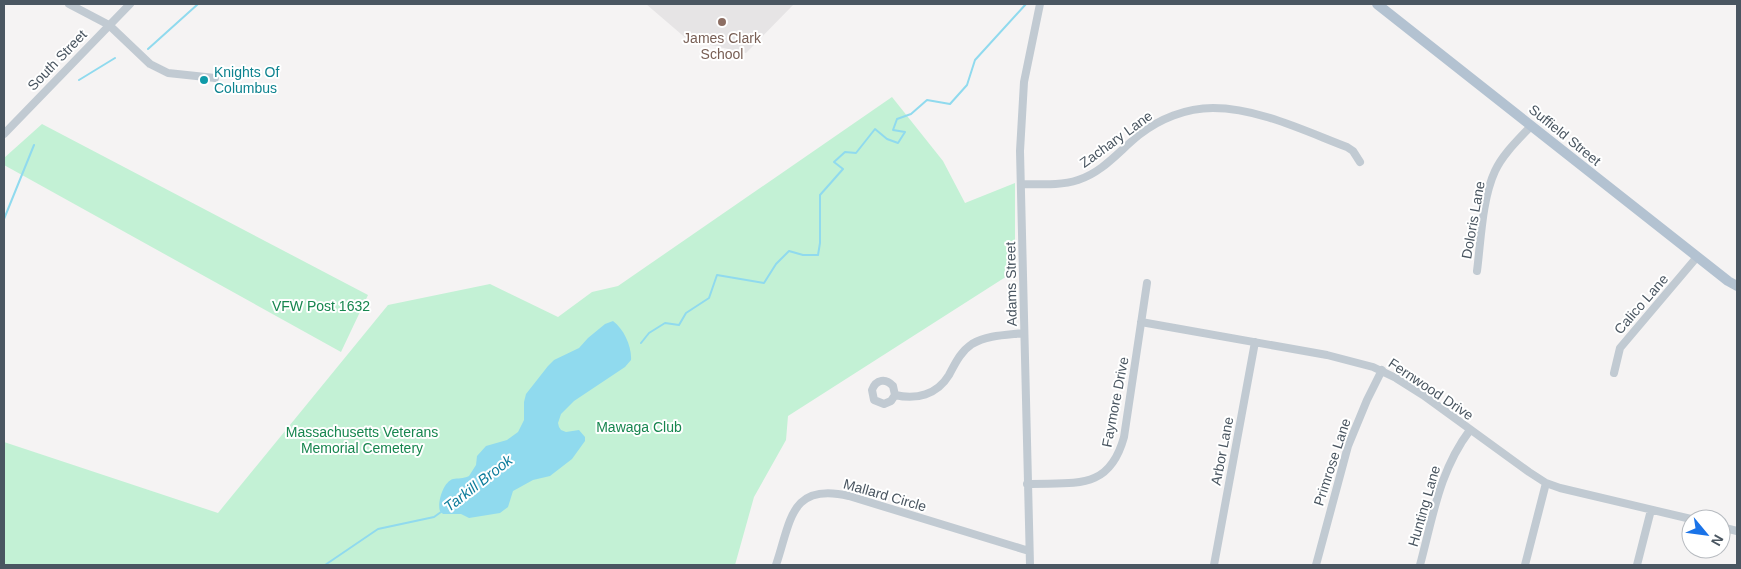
<svg xmlns="http://www.w3.org/2000/svg" width="1741" height="569" viewBox="0 0 1741 569" font-family="Helvetica,sans-serif">
	<rect width="100%" height="100%" fill="#f5f3f3"/>
	<!-- education -->
	<path fill="#e6e4e5" d="M 646,4 L 794,4 L 746,53 L 688,40 Z"/>
	<!-- green -->
	<path fill="#c3f1d5" d="M 892,97 L 943,161 L 965,203 L 1015,183 L 1015,271 L 788,416 L 786,440 L 754,497 L 735,565 L 4,565 L 4,442 L 218,513 L 388,305 L 490,284 L 558,317 L 592,292 L 618,286 Z
		M 42,124 L 368,295 L 341,352 L 4,165 L 4,158 Z"/>
	<!-- water -->
	<path fill="#90daee" d="M 613,321 C 624,329 632,347 631,360 L 625,367 L 574,401 L 561,414 L 558,423 L 559,427 L 561,430 L 566,432 L 579,430 L 585,437 L 585,441 L 572,459 L 550,476 L 533,480 L 513,491 L 508,507 L 500,513 L 469,518 L 461,514 L 443,514 L 440,511 C 437,503 443,482 453,479 C 458,478 463,479 469,476 L 476,465 L 477,456 L 486,446 L 507,440 L 518,432 L 524,420 L 524,402 L 526,394 L 548,366 L 554,360 L 579,348 L 588,338 L 605,324 Z"/>
	<g fill="none" stroke-linecap="round" stroke-linejoin="round">
		<!-- stream -->
		<path stroke="#90daee" stroke-width="2" d="M 148,49 L 198,4
			M 79,80 L 115,58
			M 4,219 L 34,145
			M 641,343 L 649,333 L 665,323 L 679,325 L 686,313 L 709,298 L 717,275 L 764,283 L 776,264 L 789,251 L 803,255 L 818,255 L 820,243 L 820,195 L 843,169 L 834,162 L 845,152 L 856,153 L 875,129 L 887,139 L 898,143 L 905,132 L 893,130 L 897,119 L 911,114 L 927,100 L 950,104 L 967,85 L 975,60 L 1026,4
			M 325,565 L 378,529 L 434,517 L 441,512"/>
		<!-- minor -->
		<path stroke="#c1cad2" stroke-width="8" d="M 69,4 L 109,25 L 150,64 L 168,73 L 215,78
			M 4,134 L 130,4
			M 1021,184 C 1040,184 1060,186 1078,180 C 1103,172 1119,151 1139,135 C 1159,119 1186,108 1213,108 C 1258,108 1305,131 1347,147 L 1353,151 L 1360,162
			M 1477,271 C 1481,240 1482,199 1495,171 C 1503,154 1518,140 1531,126
			M 1141,322 L 1327,355 L 1373,367 L 1396,378 L 1423,395 L 1529,472 L 1546,483 L 1560,488 L 1691,519
			M 1614,373 L 1620,348 L 1697,257
			M 895,395 L 893,386 C 886,378 876,379 872,390 L 874,400 L 884,404 L 891,401 L 895,395 C 916,400 937,395 949,375 C 955,364 960,352 972,344 C 987,335 1007,335 1024,333
			M 1027,484 C 1074,482 1109,492 1124,437 L 1147,283
			M 1721,527 L 1737,531
			M 776,565 C 791,521 790,482 849,496 L 1029,551
			M 1030,565 L 1020,151 L 1024,82 L 1040,4
			M 1214,565 L 1255,342
			M 1316,565 L 1348,446 L 1367,400 L 1382,370
			M 1420,565 C 1433,517 1439,471 1470,430
			M 1525,565 L 1546,483
			M 1637,565 L 1651,510"/>
		<!-- major -->
		<path stroke="#b3c2d1" stroke-width="10" d="M 1377,4 L 1728,281 L 1737,286"/>
	</g>
	<!-- markers -->
	<circle fill="#8d6e63" stroke="#fff" stroke-width="2" cx="722" cy="22" r="5"/>
	<circle fill="#0f9aa8" stroke="#fff" stroke-width="2" cx="204" cy="80" r="5"/>
	<g text-anchor="middle" dominant-baseline="central" stroke-width="4" stroke-linejoin="round" paint-order="stroke">
		<!-- education labels -->
		<g font-size="14" fill="#785e54" stroke="#fff">
			<text x="722" y="38">James Clark<tspan x="722" dy="16">School</tspan></text>
		</g>
		<!-- street labels -->
		<g font-size="14" fill="#4a5661" stroke="#fff">
			<text transform="translate(57 60) rotate(-46)">South Street</text>
			<text transform="translate(1565 135) rotate(39)">Suffield Street</text>
			<text transform="translate(1116 139) rotate(-36)">Zachary Lane</text>
			<text transform="translate(1473 220) rotate(-80)">Doloris Lane</text>
			<text transform="translate(1011 284) rotate(-91)">Adams Street</text>
			<text transform="translate(1641 304) rotate(-49)">Calico Lane</text>
			<text transform="translate(1431 389) rotate(34)">Fernwood Drive</text>
			<text transform="translate(1115 402) rotate(-79)">Faymore Drive</text>
			<text transform="translate(1222 451) rotate(-79)">Arbor Lane</text>
			<text transform="translate(1332 462) rotate(-72)">Primrose Lane</text>
			<text transform="translate(885 495) rotate(16)">Mallard Circle</text>
			<text transform="translate(1424 506) rotate(-74)">Hunting Lane</text>
		</g>
		<!-- culture labels -->
		<g font-size="14" fill="#0d838f" stroke="#fff" text-anchor="start">
			<text x="214" y="72">Knights Of<tspan x="214" dy="16">Columbus</tspan></text>
		</g>
		<!-- park labels -->
		<g font-size="14" fill="#17864f" stroke="#fff">
			<text x="321" y="306">VFW Post 1632</text>
			<text x="639" y="427">Mawaga Club</text>
			<text x="362" y="432">Massachusetts Veterans<tspan x="362" dy="16">Memorial Cemetery</tspan></text>
		</g>
		<!-- water labels -->
		<g font-size="15" font-style="italic" fill="#0c7c9b" stroke="#fff">
			<text transform="translate(478 483) rotate(-38)">Tarkill Brook</text>
		</g>
	</g>
	<!-- border -->
	<rect width="1741" height="569" fill="none" stroke="#4a5661" stroke-width="10"/>
	<!-- north arrow -->
	<g transform="translate(1706 534) rotate(119)"><circle r="24" fill="#ffffff" stroke="#b7bbc0"/>
	<path d="M0-4L9 19L0 12L-9 19Z" fill="#1a73e8"/>
	<text y="-8" font-size="14" font-weight="bold" text-anchor="middle" fill="#4a5661">N</text>
	</g>
</svg>
